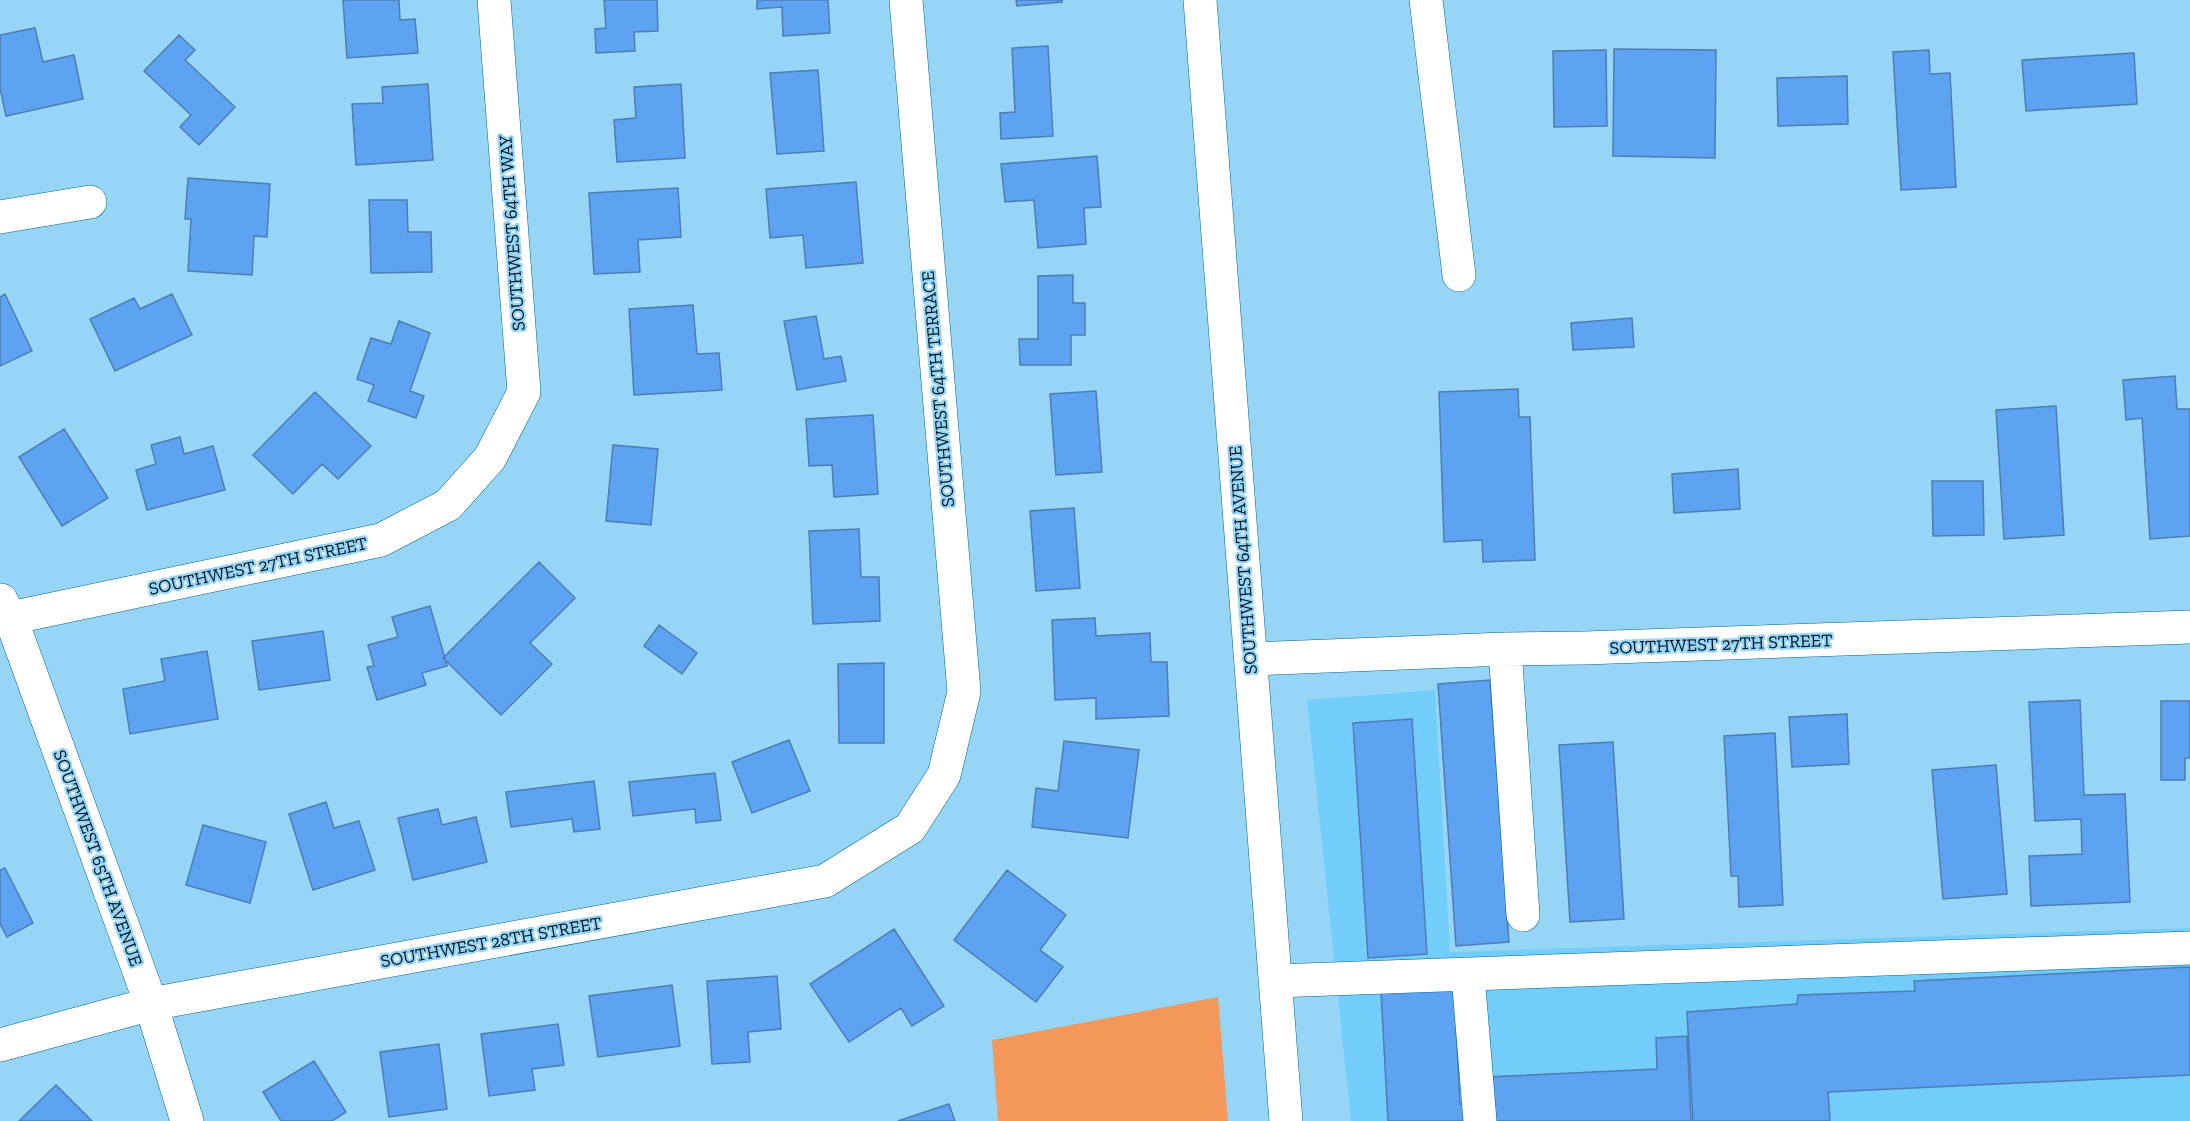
<svg xmlns="http://www.w3.org/2000/svg" width="2190" height="1121" viewBox="0 0 2190 1121" font-family="'Zilla Slab',serif">
	<rect width="100%" height="100%" fill="#97d5f7"/>
	<!-- built -->
	<path fill="#73cdfb" d="M 1435,690 L 1450,952 L 2190,928 L 2190,1121 L 1351,1121 L 1307,700 Z"/>
	<!-- green -->
	<path fill="#f3975a" d="M 1218,997 L 1228,1121 L 998,1121 L 992,1040 Z"/>
	<!-- building -->
	<path fill="#5da3f1" stroke="#4e7db3" stroke-width="1.5" d="M 343,0 L 399,0 L 400,20 L 415,19 L 418,53 L 347,58 Z
		M 604,0 L 657,0 L 658,31 L 634,32 L 635,51 L 596,53 L 595,29 L 606,28 Z
		M 757,0 L 828,0 L 830,33 L 783,36 L 782,7 L 757,9 Z
		M 1016,0 L 1062,0 L 1062,2 L 1017,6 Z
		M 35,28 L 43,62 L 74,55 L 83,99 L 6,116 L 0,88 L 0,35 Z
		M 179,35 L 195,50 L 185,60 L 235,107 L 199,145 L 180,127 L 191,115 L 144,71 Z
		M 1048,46 L 1053,136 L 1001,139 L 1000,113 L 1015,112 L 1012,48 Z
		M 1614,49 L 1716,50 L 1715,158 L 1613,156 Z
		M 1606,50 L 1607,126 L 1554,127 L 1553,51 Z
		M 1929,50 L 1930,74 L 1950,73 L 1956,187 L 1901,190 L 1893,52 Z
		M 2134,53 L 2137,104 L 2026,111 L 2022,60 Z
		M 818,70 L 824,151 L 777,154 L 770,73 Z
		M 1847,76 L 1848,124 L 1778,126 L 1777,78 Z
		M 428,84 L 433,160 L 356,165 L 352,104 L 383,103 L 382,87 Z
		M 681,84 L 685,158 L 617,162 L 614,120 L 636,118 L 634,87 Z
		M 1097,156 L 1101,207 L 1084,208 L 1086,244 L 1038,248 L 1034,200 L 1005,202 L 1001,164 Z
		M 188,178 L 270,184 L 267,237 L 254,236 L 252,275 L 188,271 L 191,219 L 185,219 Z
		M 856,182 L 863,263 L 806,268 L 803,235 L 770,238 L 766,189 Z
		M 678,188 L 681,237 L 638,240 L 640,272 L 594,274 L 589,193 Z
		M 369,200 L 407,200 L 408,232 L 431,232 L 432,272 L 371,273 Z
		M 1073,275 L 1073,303 L 1085,303 L 1085,335 L 1071,335 L 1071,365 L 1020,365 L 1019,339 L 1038,339 L 1038,276 Z
		M 5,294 L 32,351 L 0,366 L 0,297 Z
		M 172,294 L 192,335 L 115,371 L 90,319 L 134,298 L 140,309 Z
		M 693,305 L 697,354 L 719,353 L 722,390 L 634,395 L 629,309 Z
		M 816,316 L 824,359 L 841,356 L 846,381 L 797,390 L 784,321 Z
		M 1632,318 L 1634,347 L 1573,350 L 1571,323 Z
		M 399,321 L 430,333 L 410,391 L 424,396 L 416,418 L 368,401 L 374,385 L 357,379 L 371,338 L 391,344 Z
		M 2175,376 L 2177,409 L 2190,409 L 2190,536 L 2150,539 L 2142,418 L 2126,420 L 2123,380 Z
		M 1518,389 L 1519,417 L 1530,417 L 1535,560 L 1483,562 L 1482,540 L 1444,542 L 1439,392 Z
		M 1096,391 L 1102,472 L 1056,475 L 1050,394 Z
		M 315,392 L 371,446 L 338,479 L 322,464 L 293,494 L 253,455 Z
		M 2056,406 L 2064,535 L 2004,539 L 1996,410 Z
		M 873,415 L 878,494 L 834,497 L 832,465 L 809,466 L 806,419 Z
		M 64,429 L 108,498 L 62,526 L 19,457 Z
		M 180,437 L 184,454 L 213,446 L 225,490 L 147,510 L 136,470 L 156,464 L 151,445 Z
		M 613,445 L 658,449 L 651,525 L 606,521 Z
		M 1738,469 L 1740,509 L 1674,513 L 1672,474 Z
		M 1932,481 L 1983,481 L 1984,535 L 1933,536 Z
		M 1074,508 L 1080,588 L 1036,591 L 1030,511 Z
		M 859,529 L 861,577 L 879,577 L 880,621 L 813,624 L 809,531 Z
		M 539,562 L 575,598 L 530,643 L 552,664 L 501,715 L 443,658 Z
		M 430,606 L 447,666 L 422,673 L 426,685 L 377,700 L 367,667 L 374,666 L 368,645 L 398,637 L 392,617 Z
		M 1095,618 L 1096,636 L 1150,633 L 1151,662 L 1167,662 L 1169,716 L 1096,719 L 1096,698 L 1055,700 L 1052,620 Z
		M 659,625 L 697,653 L 682,674 L 644,646 Z
		M 323,631 L 330,680 L 259,690 L 252,641 Z
		M 207,651 L 218,719 L 130,734 L 123,689 L 165,681 L 161,659 Z
		M 884,663 L 884,743 L 839,743 L 838,664 Z
		M 1490,680 L 1509,942 L 1456,946 L 1438,684 Z
		M 2080,700 L 2084,795 L 2125,794 L 2130,902 L 2031,906 L 2029,856 L 2082,854 L 2081,819 L 2035,821 L 2029,702 Z
		M 2161,701 L 2190,701 L 2190,758 L 2185,758 L 2185,780 L 2161,780 Z
		M 1847,714 L 1849,764 L 1792,767 L 1789,717 Z
		M 1412,719 L 1427,954 L 1368,958 L 1353,723 Z
		M 1775,733 L 1783,905 L 1739,907 L 1738,876 L 1731,876 L 1724,736 Z
		M 789,740 L 810,791 L 752,813 L 732,762 Z
		M 1064,741 L 1139,750 L 1128,838 L 1032,827 L 1036,788 L 1058,791 Z
		M 1613,742 L 1624,919 L 1570,922 L 1559,745 Z
		M 1996,765 L 2007,894 L 1943,899 L 1932,770 Z
		M 715,773 L 721,820 L 696,823 L 695,809 L 633,816 L 629,782 Z
		M 594,781 L 600,829 L 574,832 L 572,819 L 511,827 L 506,792 Z
		M 326,802 L 334,828 L 359,821 L 375,870 L 313,890 L 289,814 Z
		M 438,809 L 442,825 L 476,817 L 487,862 L 413,880 L 398,818 Z
		M 203,825 L 266,842 L 250,903 L 186,885 Z
		M 5,868 L 33,923 L 7,937 L 0,924 L 0,870 Z
		M 1007,870 L 1066,915 L 1040,950 L 1063,967 L 1036,1002 L 954,940 Z
		M 894,929 L 944,1006 L 912,1026 L 901,1008 L 849,1042 L 810,984 Z
		M 2190,967 L 2190,1075 L 1828,1092 L 1830,1121 L 1693,1121 L 1687,1012 L 1797,1004 L 1798,995 L 1915,991 L 1914,981 Z
		M 777,976 L 781,1029 L 748,1032 L 750,1062 L 712,1064 L 707,981 Z
		M 672,985 L 680,1046 L 598,1057 L 589,996 Z
		M 1454,989 L 1460,1104 L 1471,1103 L 1472,1121 L 1388,1121 L 1381,992 Z
		M 558,1024 L 564,1065 L 532,1069 L 535,1090 L 489,1096 L 481,1034 Z
		M 1687,1036 L 1691,1121 L 1488,1121 L 1486,1077 L 1657,1069 L 1656,1038 Z
		M 439,1044 L 447,1109 L 389,1117 L 380,1052 Z
		M 314,1061 L 346,1112 L 332,1121 L 281,1121 L 263,1092 Z
		M 56,1085 L 92,1121 L 19,1121 Z
		M 949,1104 L 955,1121 L 898,1121 Z"/>
	<g fill="none" stroke-linecap="round" stroke-linejoin="round">
		<!-- minor casing -->
		<g stroke="#00658b" stroke-width="34">
			<path id="minor" d="M 1200,0 L 1286,1121
				M 1426,0 L 1459,275
				M 0,217 L 90,202
				M 1,600 L 11,619 L 151,1004 L 187,1121
				M 0,620 L 381,540 L 448,505 L 490,458 L 524,392 L 494,0
				M 1505,649 L 1523,915
				M 1251,659 L 1505,649 L 1584,648 L 2190,627
				M 1468,975 L 1480,1121
				M 1275,981 L 2190,948
				M 0,1045 L 151,1004 L 825,881 L 910,828 L 944,775 L 964,692 L 906,0"/>
		</g>
		<!-- minor -->
		<use href="#minor" stroke="#fff" stroke-width="33"/>
	</g>
	<g text-anchor="middle" dominant-baseline="central" stroke-width="4.5" stroke-linejoin="round" paint-order="stroke">
		<!-- street labels -->
		<g font-size="18" fill="#00141f" stroke="#97d5f7">
			<text transform="translate(512 233) rotate(-94)">SOUTHWEST 64TH WAY</text>
			<text transform="translate(938 389) rotate(-95)">SOUTHWEST 64TH TERRACE</text>
			<text transform="translate(1243 560) rotate(-94)">SOUTHWEST 64TH AVENUE</text>
			<text transform="translate(258 566) rotate(-12)">SOUTHWEST 27TH STREET</text>
			<text transform="translate(1721 644) rotate(-2)">SOUTHWEST 27TH STREET</text>
			<text transform="translate(98 858) rotate(70)">SOUTHWEST 65TH AVENUE</text>
			<text transform="translate(491 942) rotate(-10)">SOUTHWEST 28TH STREET</text>
		</g>
	</g>
</svg>
